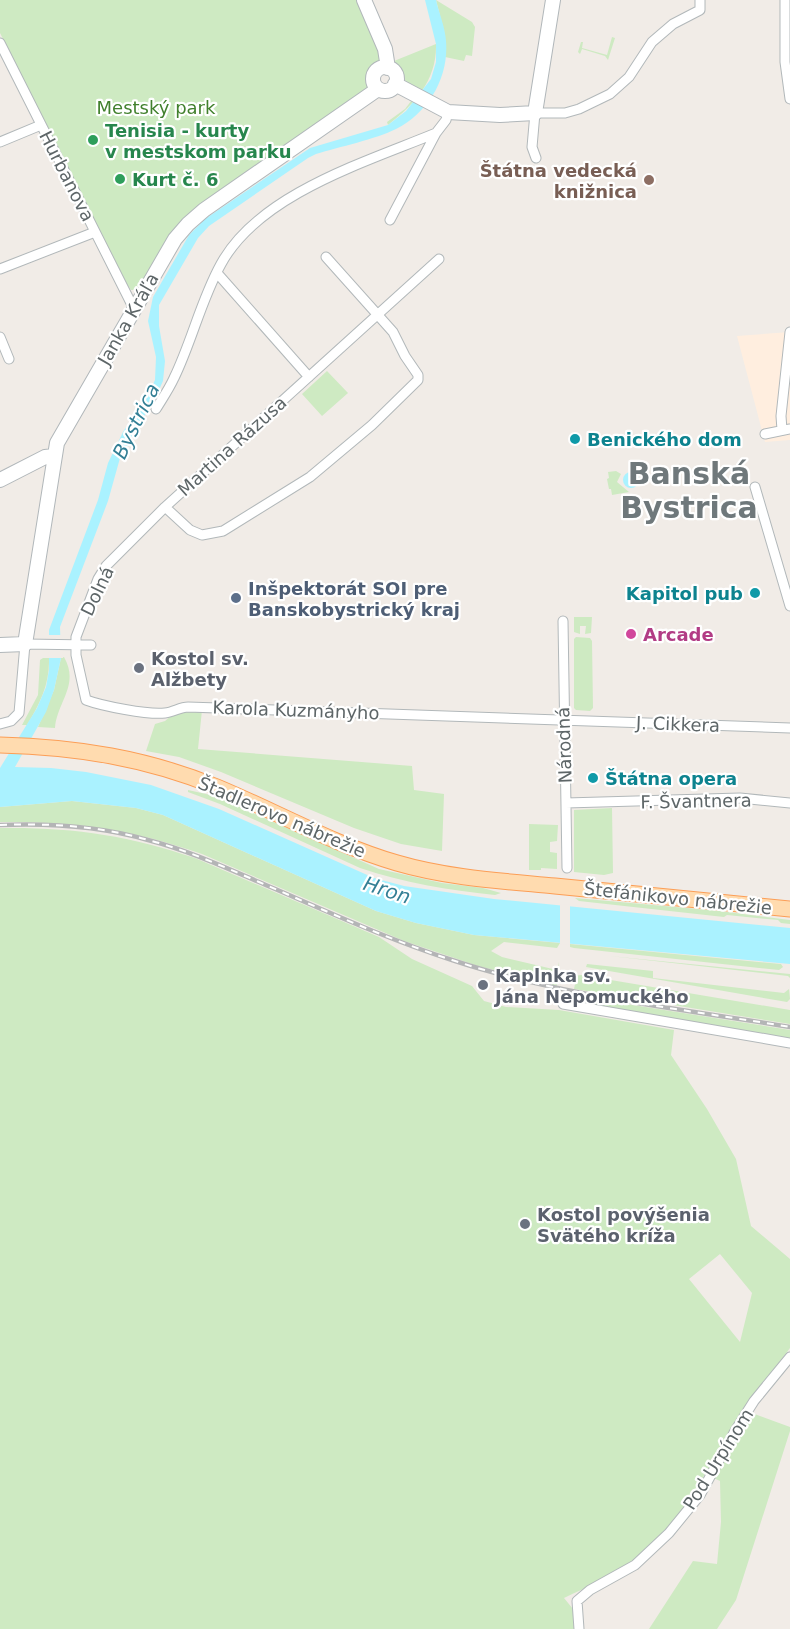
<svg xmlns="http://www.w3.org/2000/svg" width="790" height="1629" viewBox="0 0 790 1629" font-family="'DejaVu Sans',sans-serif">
	<rect width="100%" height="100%" fill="#f1ece7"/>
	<!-- commercial -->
	<path fill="#ffeedf" d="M 790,332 L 790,440 L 765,442 L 737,336 Z"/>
	<!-- green -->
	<path fill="#ceeac2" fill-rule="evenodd" d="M 0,0 L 360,0 L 382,56 C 380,64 374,67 372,75 C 370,80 370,84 367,89 L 199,206 C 174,227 160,256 143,284 L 136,290 L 131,290 L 125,281 L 0,33 Z
		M 436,0 L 472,22 L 475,27 L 472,56 L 466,55 L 464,61 L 445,57 L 445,36 Z
		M 612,37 L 615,38 L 608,60 L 605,56 L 582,49 L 580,54 L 578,52 L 581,42 L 583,42 L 582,48 L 607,55 Z
		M 436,44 C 437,80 415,104 388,125 L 387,122 L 405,109 L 418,92 L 406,82 L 394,61 Z
		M 327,371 L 348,393 L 322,416 L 302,394 Z
		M 616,471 L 621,474 L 617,482 L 629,492 L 612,495 L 611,489 L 609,489 L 607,479 L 609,478 L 608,472 Z
		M 574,617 L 592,617 L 591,633 L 585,634 L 586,626 L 580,626 L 580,634 L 574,632 Z
		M 576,637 L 590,638 L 592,641 L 593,708 L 590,711 L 576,710 L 574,708 L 574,639 Z
		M 64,657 C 80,685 57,702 55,728 L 38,727 L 54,690 L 61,658 Z
		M 43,658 L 49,658 C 50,683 40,704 27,725 L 22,725 L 38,695 L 40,660 Z
		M 178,710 L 202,710 L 198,749 L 412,766 L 414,790 L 444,794 L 442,851 L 401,844 L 354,828 L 221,772 L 179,757 L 146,751 L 155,724 L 165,721 Z
		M 188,790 L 215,796 L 379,869 L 442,883 L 483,888 L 501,893 L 495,895 C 448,890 404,883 360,868 L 220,804 L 188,792 Z
		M 72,801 L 136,808 L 163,815 L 376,911 L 416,923 L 474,935 L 560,943 L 557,948 L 504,942 L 491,951 L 502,957 L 557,970 L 559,962 L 557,986 L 478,966 L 404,941 L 202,854 C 130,829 76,821 0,822 L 0,807 Z
		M 612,808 L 613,873 L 604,875 L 574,872 L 574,810 Z
		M 529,824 L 558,825 L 557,841 L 550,842 L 550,852 L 557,853 L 557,869 L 541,868 L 541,870 L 529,870 Z
		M 0,828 C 72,827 127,835 195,858 L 379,937 L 412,959 L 472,986 L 484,1001 L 506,1007 L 559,1010 L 674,1030 L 671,1055 L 707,1109 L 736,1159 L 751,1226 L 790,1259 L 790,1348 L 744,1410 L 790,1427 L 790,1431 L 736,1600 L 717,1629 L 649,1629 L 693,1561 L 717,1564 L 721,1522 L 720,1481 L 705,1474 C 687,1505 664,1538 634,1560 C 613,1576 587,1587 564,1598 L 573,1609 L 574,1629 L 0,1629 ZM 720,1254 L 752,1293 L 740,1342 L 689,1279 Z
		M 575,898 L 720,911 L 790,920 L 790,924 L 781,923 L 778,920 L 727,915 L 724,917 L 579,901 Z
		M 570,944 L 781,964 L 783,967 L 779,970 L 574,948 L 570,947 Z
		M 610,956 L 790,974 L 790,978 L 788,976 Z
		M 587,964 L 653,971 L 653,978 L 784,993 L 789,989 L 790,999 L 787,1002 L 586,967 Z
		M 581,975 L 790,1010 L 790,1024 L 574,989 L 575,984 L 570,983 L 573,976 Z
		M 570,995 L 790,1030 L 790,1039 L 575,1001 L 570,999 Z"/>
	<!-- water -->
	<path fill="#aaf2ff" d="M 425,0 L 436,0 C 439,13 445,27 446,41 C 449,77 429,112 396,129 C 376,139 339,147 316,154 L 308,158 L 209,226 L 198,238 L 159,305 L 159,326 L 165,361 L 163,381 L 156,396 L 120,458 L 108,501 L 60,627 L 61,658 L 54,690 L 46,712 L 15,767 L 51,768 L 86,772 L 151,785 L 219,809 L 374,878 L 404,886 L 494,899 L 790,928 L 790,964 L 474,935 L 416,923 L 376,911 L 163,815 L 136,808 L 72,801 L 0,807 L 0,768 L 37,708 L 46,687 L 49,670 L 49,630 L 98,500 L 108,463 L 123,432 L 148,394 L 155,380 L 156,357 L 148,321 L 153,297 L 189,235 L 205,219 L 310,148 L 388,125 L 406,111 L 431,79 L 436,62 L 436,44 Z
		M623 480a8 8 0 1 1 16 0a8 8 0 1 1-16 0Z"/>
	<!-- pier -->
	<path fill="#f1ece7" d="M 48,635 L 62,635 L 63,658 L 49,658 Z
		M 560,904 L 570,905 L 570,945 L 560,944 Z"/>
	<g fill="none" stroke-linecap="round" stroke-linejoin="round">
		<!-- street casing -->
		<g stroke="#b2b8ba" stroke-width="11">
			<path id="street" d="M 785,0 L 785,62 L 790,99
				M 0,43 L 134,309
				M 0,142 L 41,125
				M 536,158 L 532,147 L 535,113 L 565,113 L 579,109 L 610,94 L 629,77 L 652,42 L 673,24 L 700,10 L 700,0
				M 390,220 L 436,133 L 446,120 L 448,112
				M 439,259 L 165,507 L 106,566 L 98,579 L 76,637 L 76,655 L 86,700 C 102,706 148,715 165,713 C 174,712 180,707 188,707 L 790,728
				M 0,269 L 95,232
				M 217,273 L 309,377
				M 0,337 L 9,359
				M 156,409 C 162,399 169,389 174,378 C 192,341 201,300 221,264 C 259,194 366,162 436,133
				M 782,430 L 781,416 L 790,332
				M 765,434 L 790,429
				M 755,487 L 790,606
				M 165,507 L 190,530 L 202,535 L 223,531 L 310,477 L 372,425 L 418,380 L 418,375 L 405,356 L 393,332 L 326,257
				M 563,621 L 567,868
				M 0,724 L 11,721 L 19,713 L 25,644 L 91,645
				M 566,803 L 740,798 L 790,803
				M 563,1004 L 790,1043
				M 579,1629 L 577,1601 L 590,1590 L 635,1565 L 669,1533 L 700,1495 L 735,1431 L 754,1401 L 790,1357"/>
		</g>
		<!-- secondary casing -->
		<g stroke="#b1b7ba" stroke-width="16">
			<path id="secondary" d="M 364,0 L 385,49 L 388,68
				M373 79a12 12 0 1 1 24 0a12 12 0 1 1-24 0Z
				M 395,84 L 448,112 L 500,115 L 535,113 L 553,0
				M 0,480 L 45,457 L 54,456
				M 0,645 L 25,644 L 57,443 L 175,239 L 188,224 L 204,210 L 378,89"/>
		</g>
		<!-- primary casing -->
		<g stroke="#fc9e56" stroke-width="17">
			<path id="primary" d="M 0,745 C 77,747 146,758 217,787 C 277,812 335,845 397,863 C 448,878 502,881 555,886 C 633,894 712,901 790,909"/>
		</g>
		<!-- street -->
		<use href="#street" stroke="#fff" stroke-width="9"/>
		<!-- secondary -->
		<use href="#secondary" stroke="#fff" stroke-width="14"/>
		<!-- primary -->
		<use href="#primary" stroke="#ffdbaf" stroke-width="15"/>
		<!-- rail casing -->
		<g stroke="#b4b5b6" stroke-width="4.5">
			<path id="rail" d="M 0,825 C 50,823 100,826 148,840 C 187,850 222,866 259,882 C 322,909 386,939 452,960 C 561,996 677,1008 790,1027"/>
		</g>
		<!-- rail -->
		<use href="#rail" stroke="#fff" stroke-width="2" stroke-dasharray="7" stroke-linecap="butt"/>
	</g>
	<!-- markers -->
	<g fill="#2e9e5b" stroke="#fff" stroke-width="2">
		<circle cx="93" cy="140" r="6"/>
		<circle cx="120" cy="179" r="6"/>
	</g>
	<circle fill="#8d6e63" stroke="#fff" stroke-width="2" cx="649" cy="180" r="6"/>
	<g fill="#0f9aa8" stroke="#fff" stroke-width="2">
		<circle cx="575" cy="439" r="6"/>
		<circle cx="755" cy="593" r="6"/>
		<circle cx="593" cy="778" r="6"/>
	</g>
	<circle fill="#5c6f8a" stroke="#fff" stroke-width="2" cx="236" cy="598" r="6"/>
	<circle fill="#d1479c" stroke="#fff" stroke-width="2" cx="631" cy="634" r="6"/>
	<g fill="#6b7280" stroke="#fff" stroke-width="2">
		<circle cx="139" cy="668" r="6"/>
		<circle cx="483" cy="985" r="6"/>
		<circle cx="525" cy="1224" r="6"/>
	</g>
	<g text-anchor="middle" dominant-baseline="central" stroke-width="4.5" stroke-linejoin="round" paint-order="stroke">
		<!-- park labels -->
		<g font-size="18" fill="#41802d" stroke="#fff">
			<text x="156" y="107">Mestský park</text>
		</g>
		<!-- leisure labels -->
		<g font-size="18" font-weight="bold" fill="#27864d" stroke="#fff" text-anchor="start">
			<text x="105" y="130">Tenisia - kurty<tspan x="105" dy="21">v mestskom parku</tspan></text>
			<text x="132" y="179">Kurt č. 6</text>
		</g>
		<!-- education labels -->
		<g font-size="18" font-weight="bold" fill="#785e54" stroke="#fff" text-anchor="end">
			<text x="637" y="170">Štátna vedecká<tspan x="637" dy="21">knižnica</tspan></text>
		</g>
		<!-- street labels -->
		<g font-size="18" fill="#5e6668" stroke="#fff">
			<text transform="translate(67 176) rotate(63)">Hurbanova</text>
			<text transform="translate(128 319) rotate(-60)">Janka Kráľa</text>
			<text transform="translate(232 446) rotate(-42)">Martina Rázusa</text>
			<text transform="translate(97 591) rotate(-64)">Dolná</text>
			<text transform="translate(296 710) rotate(2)">Karola Kuzmányho</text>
			<text transform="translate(678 724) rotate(2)">J. Cikkera</text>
			<text transform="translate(564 745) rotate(-92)">Národná</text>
			<text transform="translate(696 801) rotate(-1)">F. Švantnera</text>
			<text transform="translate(282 817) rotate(23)">Štadlerovo nábrežie</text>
			<text transform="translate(678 898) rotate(6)">Štefánikovo nábrežie</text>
			<text transform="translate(718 1459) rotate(-58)">Pod Urpínom</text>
		</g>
		<!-- culture labels -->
		<g font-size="18" font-weight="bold" fill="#0d838f" stroke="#fff" text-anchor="start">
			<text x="587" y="439">Benického dom</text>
			<text x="743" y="593" text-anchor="end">Kapitol pub</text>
			<text x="605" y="778">Štátna opera</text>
		</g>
		<!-- service labels -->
		<g font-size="18" font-weight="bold" fill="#4e5e75" stroke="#fff" text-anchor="start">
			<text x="248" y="588">Inšpektorát SOI pre<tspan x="248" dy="21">Banskobystrický kraj</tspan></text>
		</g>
		<!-- hotel labels -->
		<g font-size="18" font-weight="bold" fill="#b23c85" stroke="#fff" text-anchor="start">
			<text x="643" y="634">Arcade</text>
		</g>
		<!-- worship labels -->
		<g font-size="18" font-weight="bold" fill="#5b616d" stroke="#fff" text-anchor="start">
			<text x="151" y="658">Kostol sv.<tspan x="151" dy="21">Alžbety</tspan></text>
			<text x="495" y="975">Kaplnka sv.<tspan x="495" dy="21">Jána Nepomuckého</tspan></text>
			<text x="537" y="1214">Kostol povýšenia<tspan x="537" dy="21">Svätého kríža</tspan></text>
		</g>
		<!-- water labels -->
		<g font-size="20" font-style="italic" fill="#337f95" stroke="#fff">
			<text transform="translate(136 421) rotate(-64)">Bystrica</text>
			<text transform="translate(387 890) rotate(18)">Hron</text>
		</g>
		<!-- town labels -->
		<g font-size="30" font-weight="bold" fill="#6f787b" stroke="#fff">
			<text x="689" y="473">Banská<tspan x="689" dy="34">Bystrica</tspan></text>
		</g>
	</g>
</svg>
